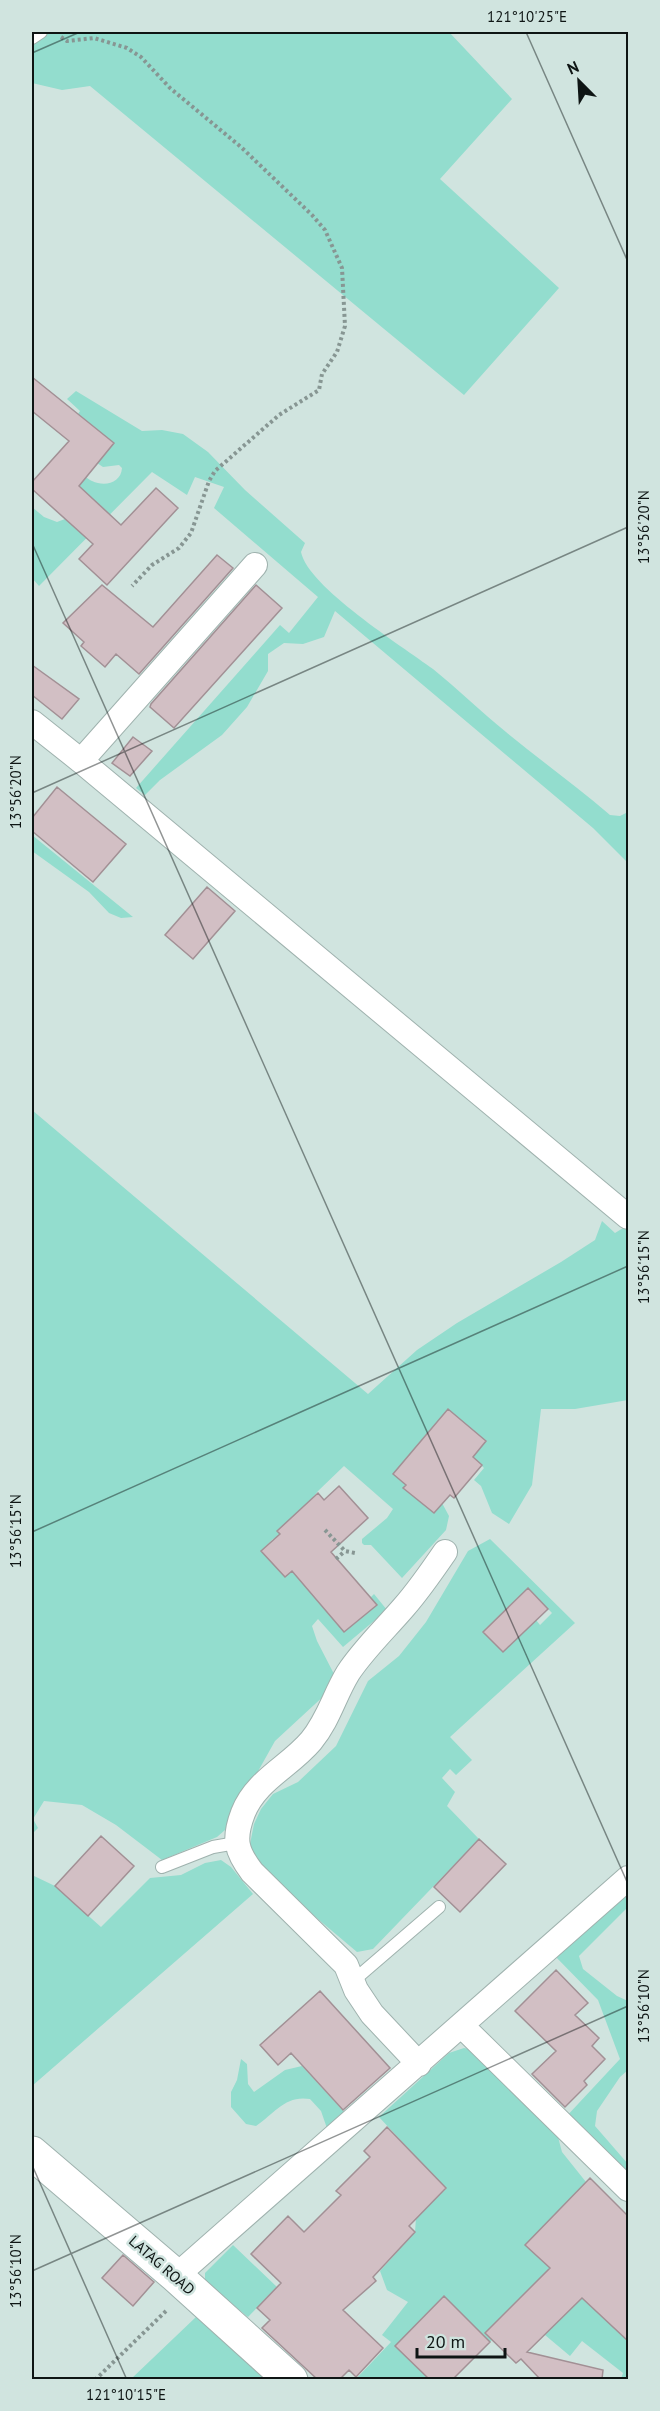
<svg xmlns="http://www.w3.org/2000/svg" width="660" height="2411" viewBox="0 0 660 2411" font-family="'PT Sans',sans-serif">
	<rect width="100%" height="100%" fill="#d0e4df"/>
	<!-- green -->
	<path fill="#93ddce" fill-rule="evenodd" d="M 32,32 L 449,32 L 512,99 L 440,179 L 559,288 L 464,395 L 90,86 L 62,90 L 32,83 Z
		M 76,391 L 142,431 L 162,430 L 183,434 L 208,452 L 245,490 L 305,543 L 301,552 C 308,587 402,646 433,669 C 458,689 481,712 506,732 C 540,760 576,786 610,815 L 620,816 L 628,812 L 628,863 L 593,828 L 335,611 L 324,637 L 303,644 L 284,643 L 268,654 L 268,671 L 247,707 L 222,735 L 160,780 L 145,795 L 136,788 L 280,625 L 289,633 L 318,597 L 214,508 L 224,487 L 195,477 L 187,495 L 152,472 L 39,586 L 32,578 L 32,507 L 44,517 L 57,522 L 65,519 L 84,535 L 65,474 C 69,474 75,472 79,474 C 84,475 88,479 92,481 C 105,487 121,483 122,468 L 119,465 L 103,467 L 97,463 L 114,443 L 78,414 L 80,411 L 67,399 Z
		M 32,835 L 133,917 L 121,918 L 109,913 L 89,892 L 32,851 Z
		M 32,1110 L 368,1394 L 417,1350 L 457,1323 L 561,1262 L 595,1240 L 602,1221 L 615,1233 L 628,1225 L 628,1400 L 575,1409 L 541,1409 L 532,1485 L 509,1524 L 492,1513 L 481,1486 L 474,1480 L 484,1468 L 473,1457 L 486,1441 L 448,1410 L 394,1474 L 406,1485 L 403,1488 L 434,1513 L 442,1503 L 449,1516 L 446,1530 L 402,1578 L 371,1545 L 364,1545 L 362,1543 L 362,1539 L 387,1518 L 393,1509 L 344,1466 L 318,1491 L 282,1536 L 273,1539 L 261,1551 L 285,1577 L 290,1572 L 295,1574 L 344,1632 L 376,1605 L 370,1598 L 374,1594 L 387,1610 L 343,1647 L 318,1619 L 312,1626 L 317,1641 L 334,1674 L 327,1693 L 275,1741 L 225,1830 L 217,1837 L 162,1860 L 116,1825 L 82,1805 L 44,1801 L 33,1819 L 38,1828 L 32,1834 Z
		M 490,1539 L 575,1623 L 450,1737 L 472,1760 L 456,1775 L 450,1769 L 442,1778 L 455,1792 L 447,1806 L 479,1839 L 373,1949 L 357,1952 L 267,1876 L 255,1861 L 250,1844 L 254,1824 L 261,1809 L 273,1794 L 298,1782 L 336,1746 L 368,1681 L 399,1656 L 426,1622 L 468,1551 ZM 528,1588 L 552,1613 L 540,1625 L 536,1620 L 503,1652 L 483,1632 Z
		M 221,1860 L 231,1867 L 253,1894 L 32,2086 L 32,1875 L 55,1886 L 101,1927 L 150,1878 L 181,1875 L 205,1863 Z
		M 628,1890 L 628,1907 L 579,1956 L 583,1969 L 617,1996 L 628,2001 L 628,2070 L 620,2077 L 597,2111 L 595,2126 L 628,2164 L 628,2179 L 564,2119 L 620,2059 L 598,2000 L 553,1954 Z
		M 464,2048 L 469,2049 L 558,2137 L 562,2152 L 586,2182 L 526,2245 L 628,2341 L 628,2379 L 621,2379 L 623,2373 L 582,2341 L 570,2356 L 545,2335 L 558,2321 L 527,2291 L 512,2320 L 479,2353 L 471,2346 L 395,2346 L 429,2379 L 355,2380 L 391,2342 L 382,2335 L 408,2302 L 387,2290 L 380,2271 L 415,2232 L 416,2218 L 446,2189 L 379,2117 L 449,2053 Z
		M 241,2059 L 247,2064 L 248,2084 L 254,2092 L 285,2070 L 302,2066 L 345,2113 L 329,2134 L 321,2111 L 310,2099 C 285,2095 275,2113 256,2126 L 246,2124 L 231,2107 L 231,2092 L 237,2080 Z
		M 233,2245 L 277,2287 L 248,2317 L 205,2282 L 205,2273 Z
		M 196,2317 L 265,2379 L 131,2379 Z"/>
	<!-- building -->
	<path fill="#d2bfc4" stroke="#a29095" stroke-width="1.5" d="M 32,377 L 114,443 L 79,486 L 121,525 L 156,488 L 178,508 L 107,585 L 79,559 L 93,544 L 32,489 L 32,482 L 69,441 L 32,411 Z
		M 217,555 L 233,568 L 139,674 L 116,654 L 105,667 L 81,646 L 84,642 L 63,623 L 102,585 L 153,627 Z
		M 256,585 L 282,608 L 174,728 L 150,707 L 151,704 Z
		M 32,665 L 79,699 L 62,719 L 32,695 Z
		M 133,737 L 152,751 L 130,776 L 112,763 Z
		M 57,787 L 126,844 L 93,882 L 32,831 L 32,818 Z
		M 207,887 L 235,911 L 193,959 L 165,935 Z
		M 448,1409 L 486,1441 L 473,1457 L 482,1465 L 454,1498 L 450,1495 L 434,1513 L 403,1488 L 406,1485 L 393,1474 Z
		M 339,1486 L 368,1518 L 331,1552 L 377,1605 L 344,1632 L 292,1571 L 285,1577 L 261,1551 L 280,1534 L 277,1531 L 318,1493 L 324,1500 Z
		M 528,1588 L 548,1609 L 503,1652 L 483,1632 Z
		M 101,1836 L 134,1866 L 88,1916 L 55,1886 Z
		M 479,1839 L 506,1864 L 460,1912 L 434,1887 Z
		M 556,1970 L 588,2003 L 575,2015 L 599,2038 L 592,2046 L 605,2059 L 584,2081 L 587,2085 L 565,2107 L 532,2074 L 556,2051 L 515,2011 Z
		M 320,1991 L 390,2068 L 343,2110 L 291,2053 L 278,2065 L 260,2045 Z
		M 387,2127 L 446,2188 L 409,2226 L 415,2232 L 373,2277 L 376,2281 L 343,2310 L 383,2348 L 356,2377 L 349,2370 L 340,2379 L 317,2379 L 262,2328 L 270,2320 L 257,2308 L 281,2283 L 251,2254 L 288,2216 L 304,2232 L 341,2195 L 336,2191 L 370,2157 L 364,2151 Z
		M 590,2178 L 628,2216 L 628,2341 L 582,2298 L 527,2352 L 603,2370 L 602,2379 L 540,2379 L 521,2359 L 516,2363 L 485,2333 L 550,2268 L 525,2245 Z
		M 123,2255 L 154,2282 L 133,2306 L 102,2278 Z
		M 444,2296 L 490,2342 L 453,2379 L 429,2379 L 395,2346 Z"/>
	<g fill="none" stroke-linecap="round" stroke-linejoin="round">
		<!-- lane casing -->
		<g stroke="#9fb2ae" stroke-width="14">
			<path id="lane" d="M 32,38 L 41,32
				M 162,1867 L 213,1847 L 236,1843
				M 353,1981 L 439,1907"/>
		</g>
		<!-- street casing -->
		<g stroke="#9fb2ae" stroke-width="26">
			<path id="street" d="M 32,722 L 81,761 L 628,1217
				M 81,761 L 255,565
				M 462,2026 L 628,2189
				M 419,2064 L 372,2014 L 356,1990 L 346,1965 L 252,1872 C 236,1851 233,1839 243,1813 C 256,1780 289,1767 311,1741 C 329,1719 334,1696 348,1673 C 363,1650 386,1628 404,1607 C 419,1590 432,1571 445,1552
				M 176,2276 L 628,1878"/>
		</g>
		<!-- secondary casing -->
		<g stroke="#9fb2ae" stroke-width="35">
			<path id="secondary" d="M 32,2153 L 176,2276 L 291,2380"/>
		</g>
		<!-- path -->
		<path stroke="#879693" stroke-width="4" stroke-dasharray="3 3" stroke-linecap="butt" d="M 61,37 L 67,41 L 94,38 L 127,48 L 141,57 L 170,88 L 241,147 L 312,215 L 325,230 L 342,268 L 345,326 L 337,352 L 322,374 L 319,390 L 279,415 L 215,471 L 209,481 L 191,533 L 179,548 L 152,565 L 132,586
			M 325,1530 L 345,1551 L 355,1553
			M 336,1559 L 345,1551
			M 95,2380 L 167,2310"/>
		<!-- lane -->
		<use href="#lane" stroke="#fff" stroke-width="12"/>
		<!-- street -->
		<use href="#street" stroke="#fff" stroke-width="24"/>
		<!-- secondary -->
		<use href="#secondary" stroke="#fff" stroke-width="33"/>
	</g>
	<!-- ticks -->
	<path fill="none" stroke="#0e1514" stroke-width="1.5" stroke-opacity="0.45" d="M 526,32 L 628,262M 32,53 L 80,32M 32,543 L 628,1884M 32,793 L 628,527M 32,1532 L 628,1266M 32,2165 L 127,2380M 32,2271 L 628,2006"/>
	<g text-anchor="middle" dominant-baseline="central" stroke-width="5" stroke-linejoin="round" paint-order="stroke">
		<!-- street labels -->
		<g font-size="15" fill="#0e1514" stroke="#d0e4df">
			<text transform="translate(162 2265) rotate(41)">LATAG ROAD</text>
		</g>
	</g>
	<!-- border -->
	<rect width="660" height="2411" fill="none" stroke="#d0e4df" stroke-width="66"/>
	<!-- north arrow -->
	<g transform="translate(579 81) rotate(336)" stroke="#d0e4df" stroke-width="4.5" paint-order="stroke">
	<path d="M0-4.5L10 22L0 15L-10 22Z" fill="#0e1514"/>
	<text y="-9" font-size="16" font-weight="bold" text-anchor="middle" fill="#0e1514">N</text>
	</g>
	<!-- scale -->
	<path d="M417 2348v9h88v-9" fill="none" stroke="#0e1514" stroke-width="3"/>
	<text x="426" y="2348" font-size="18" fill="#0e1514" stroke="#d0e4df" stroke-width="4.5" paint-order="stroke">20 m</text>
	<rect x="33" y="33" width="594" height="2345" fill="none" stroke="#0e1514" stroke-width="2"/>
	<g font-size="15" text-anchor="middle" fill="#0e1514">
		<text x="527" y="22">121°10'25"E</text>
		<text transform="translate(644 527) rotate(-90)" y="5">13°56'20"N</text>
		<text transform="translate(16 792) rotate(-90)" y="5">13°56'20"N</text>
		<text transform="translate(644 1267) rotate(-90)" y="5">13°56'15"N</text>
		<text transform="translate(16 1531) rotate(-90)" y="5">13°56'15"N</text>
		<text transform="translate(644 2006) rotate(-90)" y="5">13°56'10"N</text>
		<text transform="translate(16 2271) rotate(-90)" y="5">13°56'10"N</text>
		<text x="126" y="2400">121°10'15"E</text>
	</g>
</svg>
